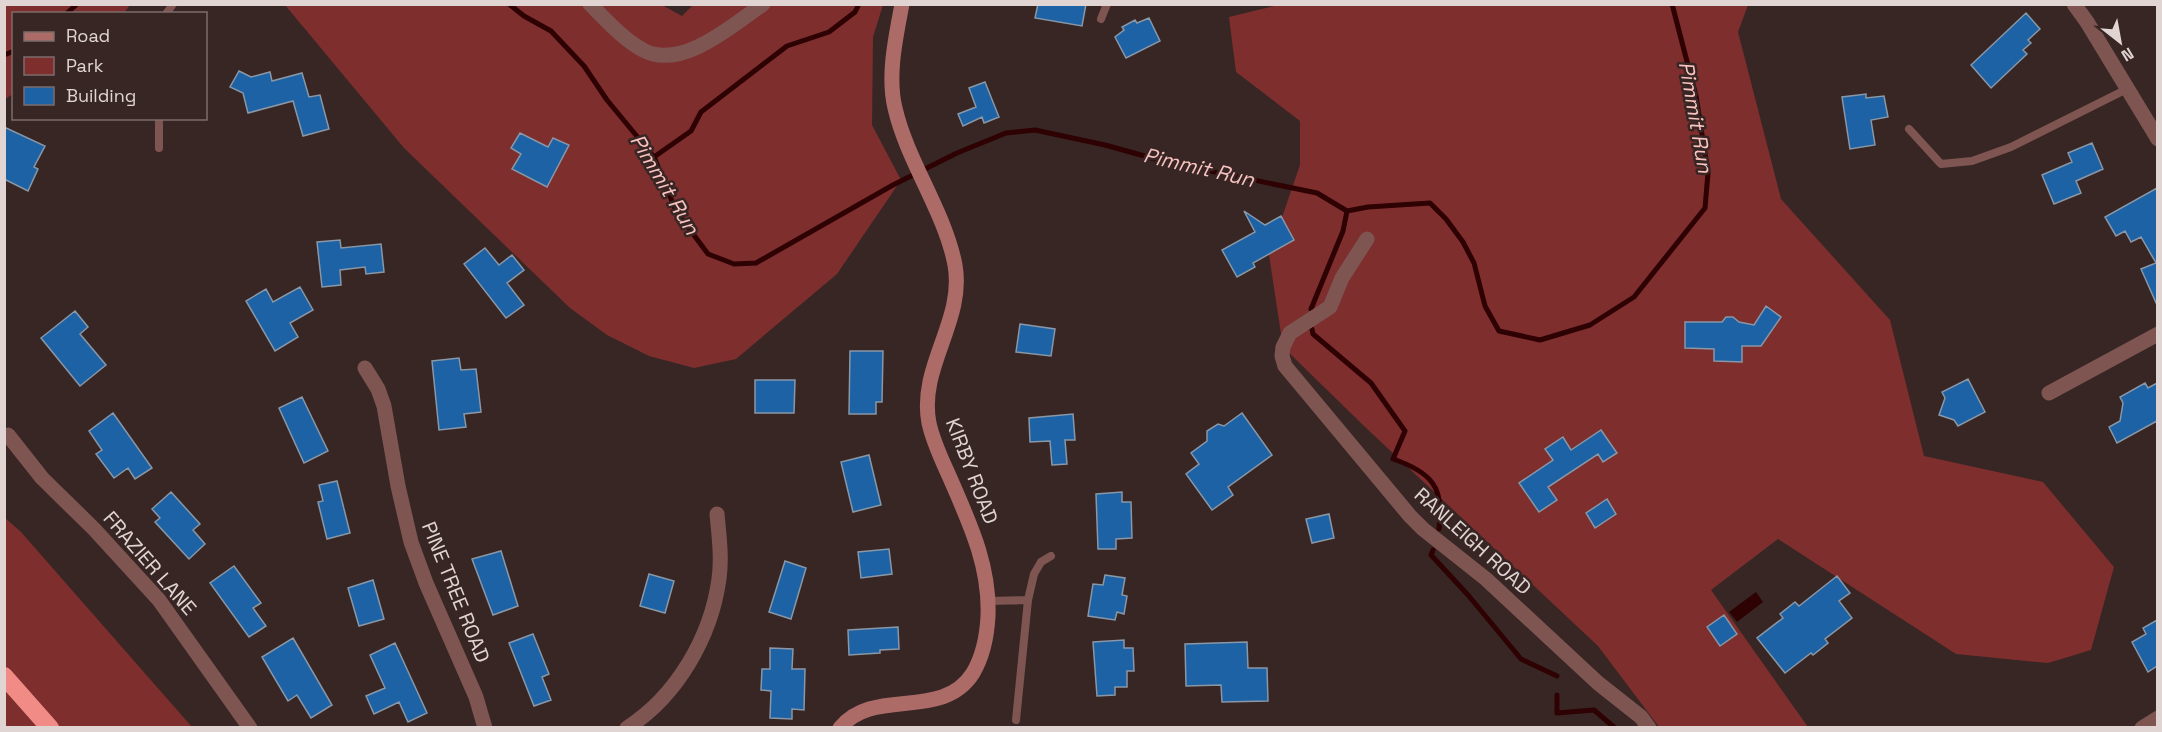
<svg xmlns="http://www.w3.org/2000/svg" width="2162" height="732" viewBox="0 0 2162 732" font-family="'Space Grotesk',sans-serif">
	<rect width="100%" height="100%" fill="#382625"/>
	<!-- green -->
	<path fill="#7d2e2d" d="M 660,4 L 682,16 L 693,5 L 883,5 L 873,37 L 872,125 L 901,180 L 837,274 L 736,359 L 694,368 L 649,356 L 607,335 L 570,308 L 404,148 L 285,5 Z
		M 1282,4 L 1748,5 L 1738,32 L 1781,199 L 1890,320 L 1924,456 L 2043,482 L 2114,567 L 2091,650 L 2048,663 L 1956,654 L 1778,539 L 1711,590 L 1808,727 L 1659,727 L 1598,646 L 1364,426 L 1283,347 L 1269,255 L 1300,165 L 1300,121 L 1236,72 L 1229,17 Z
		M 4,5 L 5,4 L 130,5 L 124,13 L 14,14 L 13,94 L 5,99 Z
		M 4,517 L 21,532 L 192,727 L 5,727 Z"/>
	<!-- water -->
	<path fill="#2e0103" d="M 1756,592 L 1763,602 L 1737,622 L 1729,612 Z"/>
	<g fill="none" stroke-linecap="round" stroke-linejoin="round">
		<!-- stream -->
		<path stroke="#2e0103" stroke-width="5" d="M 509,4 L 524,16 L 551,31 L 584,66 L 607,100 L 654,157 L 676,211 L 708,254 L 734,264 L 756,263 L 893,185 L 957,153 L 1006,133 L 1035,130 L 1105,145 L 1166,162 L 1317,193 L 1347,211 L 1368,207 L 1430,203 L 1446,219 L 1463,242 L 1474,263 L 1485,306 L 1499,331 L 1540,340 L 1590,325 L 1634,297 L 1705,208 L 1708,173 L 1696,96 L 1672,4
			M 66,14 L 77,4
			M 4,55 L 14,51
			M 654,157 L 691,131 L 701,112 L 787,46 L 829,32 L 855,12 L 859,4
			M 1311,309 L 1343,231 L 1347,211
			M 1312,329 L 1313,334 L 1371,383 L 1405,431 L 1393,459 C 1431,472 1445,487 1439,529
			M 1433,550 L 1431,555 L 1468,595 L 1521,659 L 1557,676
			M 1557,695 L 1557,713 L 1594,710 L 1615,728"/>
	</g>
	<!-- building -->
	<path fill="#1d62a4" stroke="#8997a6" stroke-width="1.5" d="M 1038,4 L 1086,4 L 1082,26 L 1035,18 Z
		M 2026,13 L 2040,29 L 2028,40 L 2031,43 L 2023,50 L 2027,54 L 1991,88 L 1971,65 Z
		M 1149,18 L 1160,41 L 1126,58 L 1115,37 L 1124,30 L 1122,27 L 1135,20 L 1137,23 Z
		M 239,71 L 251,77 L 270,72 L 272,81 L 302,73 L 309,97 L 320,95 L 329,129 L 303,136 L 293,101 L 248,113 L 243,93 L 230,87 Z
		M 985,82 L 999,117 L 984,123 L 982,117 L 963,126 L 958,114 L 976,107 L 969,88 Z
		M 1866,94 L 1866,98 L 1884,96 L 1888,117 L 1871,120 L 1875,145 L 1850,149 L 1842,97 Z
		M 4,127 L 45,146 L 34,167 L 38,169 L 28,191 L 4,179 Z
		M 520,133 L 548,147 L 553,138 L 569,145 L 547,187 L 512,169 L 521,154 L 511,148 Z
		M 2092,143 L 2103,169 L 2076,181 L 2081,193 L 2054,204 L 2042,175 L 2072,162 L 2068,153 Z
		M 2157,188 L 2157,305 L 2141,269 L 2156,263 L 2141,237 L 2131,242 L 2125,231 L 2116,236 L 2105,217 Z
		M 1244,211 L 1265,225 L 1281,216 L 1294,240 L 1253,263 L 1255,267 L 1237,277 L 1222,250 L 1255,232 Z
		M 340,240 L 341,248 L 381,244 L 384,272 L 366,274 L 365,267 L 340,270 L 341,285 L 322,287 L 317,242 Z
		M 485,248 L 499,265 L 512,255 L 524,270 L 507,283 L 524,305 L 506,318 L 464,264 Z
		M 300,287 L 313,310 L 290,323 L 298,337 L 275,351 L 246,301 L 266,289 L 273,302 Z
		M 1766,306 L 1781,317 L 1761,346 L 1742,346 L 1742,362 L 1714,361 L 1714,349 L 1685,348 L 1685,322 L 1722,322 L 1726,317 L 1733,317 L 1739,322 L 1754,325 Z
		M 75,311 L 88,327 L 80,334 L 106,365 L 80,386 L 41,338 Z
		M 1020,324 L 1055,329 L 1051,356 L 1016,352 Z
		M 850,351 L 883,351 L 882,402 L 876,402 L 876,414 L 849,414 Z
		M 459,358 L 461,370 L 476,369 L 481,412 L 464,414 L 466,427 L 439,430 L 432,361 Z
		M 1968,379 L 1985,412 L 1958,426 L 1954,420 L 1939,415 L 1945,398 L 1942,392 Z
		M 755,380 L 795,380 L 794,413 L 755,413 Z
		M 2145,383 L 2148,388 L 2157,383 L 2157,421 L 2117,443 L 2109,427 L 2120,421 L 2123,403 L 2120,397 Z
		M 302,397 L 328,451 L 304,463 L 279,408 Z
		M 113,413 L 152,468 L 135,479 L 128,468 L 114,478 L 96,454 L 102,450 L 89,431 Z
		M 1242,413 L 1272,455 L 1228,487 L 1233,495 L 1212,510 L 1186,474 L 1199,464 L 1191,453 L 1207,441 L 1207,431 L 1218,424 L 1224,426 Z
		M 1073,414 L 1075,440 L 1065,440 L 1067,464 L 1052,465 L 1050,441 L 1030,442 L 1029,418 Z
		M 1601,430 L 1617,453 L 1603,462 L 1598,454 L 1548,487 L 1557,500 L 1539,512 L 1519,483 L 1553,460 L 1545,449 L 1563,437 L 1571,450 Z
		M 869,455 L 881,505 L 853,512 L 841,462 Z
		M 337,481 L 350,533 L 327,539 L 318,502 L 323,501 L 319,485 Z
		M 171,492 L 200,524 L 193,530 L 205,544 L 189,559 L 155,522 L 160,518 L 152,509 Z
		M 1122,492 L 1122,502 L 1131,502 L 1132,538 L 1116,539 L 1116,549 L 1098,549 L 1096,494 Z
		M 1607,499 L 1616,514 L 1595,528 L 1586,513 Z
		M 1329,514 L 1334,538 L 1312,543 L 1306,519 Z
		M 889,549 L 892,574 L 861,578 L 858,552 Z
		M 501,551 L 518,606 L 493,615 L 472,559 Z
		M 785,561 L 806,568 L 791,619 L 769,612 Z
		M 234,566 L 261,603 L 253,608 L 266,626 L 249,637 L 210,583 Z
		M 649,574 L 674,581 L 665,613 L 640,606 Z
		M 1105,575 L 1125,578 L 1122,595 L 1127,596 L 1124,614 L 1117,612 L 1115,620 L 1088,616 L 1093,584 L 1103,585 Z
		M 1837,576 L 1850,593 L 1839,601 L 1852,618 L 1825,639 L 1828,643 L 1813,655 L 1811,653 L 1785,673 L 1757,638 L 1783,618 L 1780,614 L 1795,602 L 1799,606 Z
		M 373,580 L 384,619 L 359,626 L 348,588 Z
		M 1724,615 L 1737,634 L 1720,646 L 1707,627 Z
		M 2157,620 L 2157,666 L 2148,672 L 2132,642 L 2146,634 L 2143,628 Z
		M 898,627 L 899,649 L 880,650 L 880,653 L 849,655 L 848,630 Z
		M 533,634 L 549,674 L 542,677 L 551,700 L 534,706 L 509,643 Z
		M 293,638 L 332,705 L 311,718 L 297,695 L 288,701 L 262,657 Z
		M 1124,640 L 1124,648 L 1133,648 L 1134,671 L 1127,671 L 1127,687 L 1115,687 L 1115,695 L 1097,696 L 1093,642 Z
		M 1247,642 L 1248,668 L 1267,668 L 1268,701 L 1222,702 L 1221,685 L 1186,686 L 1185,644 Z
		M 395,643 L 427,713 L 408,722 L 399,702 L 374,714 L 366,696 L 385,688 L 370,655 Z
		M 770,648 L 793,649 L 792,669 L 805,669 L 804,710 L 792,709 L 792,719 L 770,718 L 771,691 L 761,690 L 762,669 L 770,669 Z"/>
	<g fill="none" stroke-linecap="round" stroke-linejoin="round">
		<!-- lane -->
		<path stroke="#7f5552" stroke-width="8" d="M 166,14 L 173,4
			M 1101,19 L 1107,4
			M 159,118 L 159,148
			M 1909,129 L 1941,164 L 1972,161 L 2011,147 L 2127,89
			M 989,601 L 1028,600
			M 1016,720 L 1028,600 L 1034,574 L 1041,562 L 1051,556"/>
		<!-- street -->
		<path stroke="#7f5552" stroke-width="15" d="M 590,4 C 606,20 623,39 643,50 C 681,71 733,25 763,4
			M 2074,4 L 2087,22 L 2158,139
			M 1367,239 L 1342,278 L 1330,307 L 1290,333 L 1283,347 L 1282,356 L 1285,366 L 1410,516 L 1423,529 L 1486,579 L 1598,683 L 1641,717 L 1649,728
			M 365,368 L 378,389 L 384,406 L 398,486 L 411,542 L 426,583 L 476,697 L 485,728
			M 2049,393 L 2158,334
			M 8,435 L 42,478 L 94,529 L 159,600 L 250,728
			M 627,728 C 677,696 711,637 719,579 C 722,557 719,536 717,514
			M 2142,728 L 2158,718"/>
		<!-- secondary -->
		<path stroke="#ad6b67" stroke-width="15" d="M 840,728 C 874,686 942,722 973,673 C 983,656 987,636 988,616 C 990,566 970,524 950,478 C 942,460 933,442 929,423 C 918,367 965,321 955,265 C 945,212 907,161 895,108 C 887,75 896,37 902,4"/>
		<!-- highway -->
		<path stroke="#f18b86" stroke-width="18" d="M 4,676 L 50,728"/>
	</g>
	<g text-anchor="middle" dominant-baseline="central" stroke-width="5" stroke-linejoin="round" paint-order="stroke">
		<!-- street labels -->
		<g font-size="20" fill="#e1d5d4" stroke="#382625">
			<text transform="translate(972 471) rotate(69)">KIRBY ROAD</text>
			<text transform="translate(1473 541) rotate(42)">RANLEIGH ROAD</text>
			<text transform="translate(150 563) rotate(49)">FRAZIER LANE</text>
			<text transform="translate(456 592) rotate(68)">PINE TREE ROAD</text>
		</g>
		<!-- water labels -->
		<g font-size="21" font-style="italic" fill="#f9c3bf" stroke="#382625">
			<text transform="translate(1696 117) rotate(80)">Pimmit Run</text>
			<text transform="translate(1199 167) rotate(13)">Pimmit Run</text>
			<text transform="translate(665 184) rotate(59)">Pimmit Run</text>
		</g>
	</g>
	<!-- border -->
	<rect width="2162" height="732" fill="none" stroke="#e1d5d4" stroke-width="12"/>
	<!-- legend -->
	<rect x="12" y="12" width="195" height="108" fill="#382625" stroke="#7c6c6b" stroke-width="1.5"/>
	<rect x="24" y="32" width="30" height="9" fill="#ad6b67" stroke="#7c6c6b" stroke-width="1.5"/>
	<text x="66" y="42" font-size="18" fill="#e1d5d4">Road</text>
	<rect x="24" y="57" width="30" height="18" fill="#7d2e2d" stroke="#7c6c6b" stroke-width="1.5"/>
	<text x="66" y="72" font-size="18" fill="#e1d5d4">Park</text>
	<rect x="24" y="87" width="30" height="18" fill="#1d62a4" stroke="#7c6c6b" stroke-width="1.5"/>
	<text x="66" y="102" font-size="18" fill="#e1d5d4">Building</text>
	<!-- north arrow -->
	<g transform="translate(2120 42) rotate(149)" stroke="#382625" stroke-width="4.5" paint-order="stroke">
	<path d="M0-4.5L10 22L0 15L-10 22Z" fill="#e1d5d4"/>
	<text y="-9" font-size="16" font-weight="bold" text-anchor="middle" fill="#e1d5d4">N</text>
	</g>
</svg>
